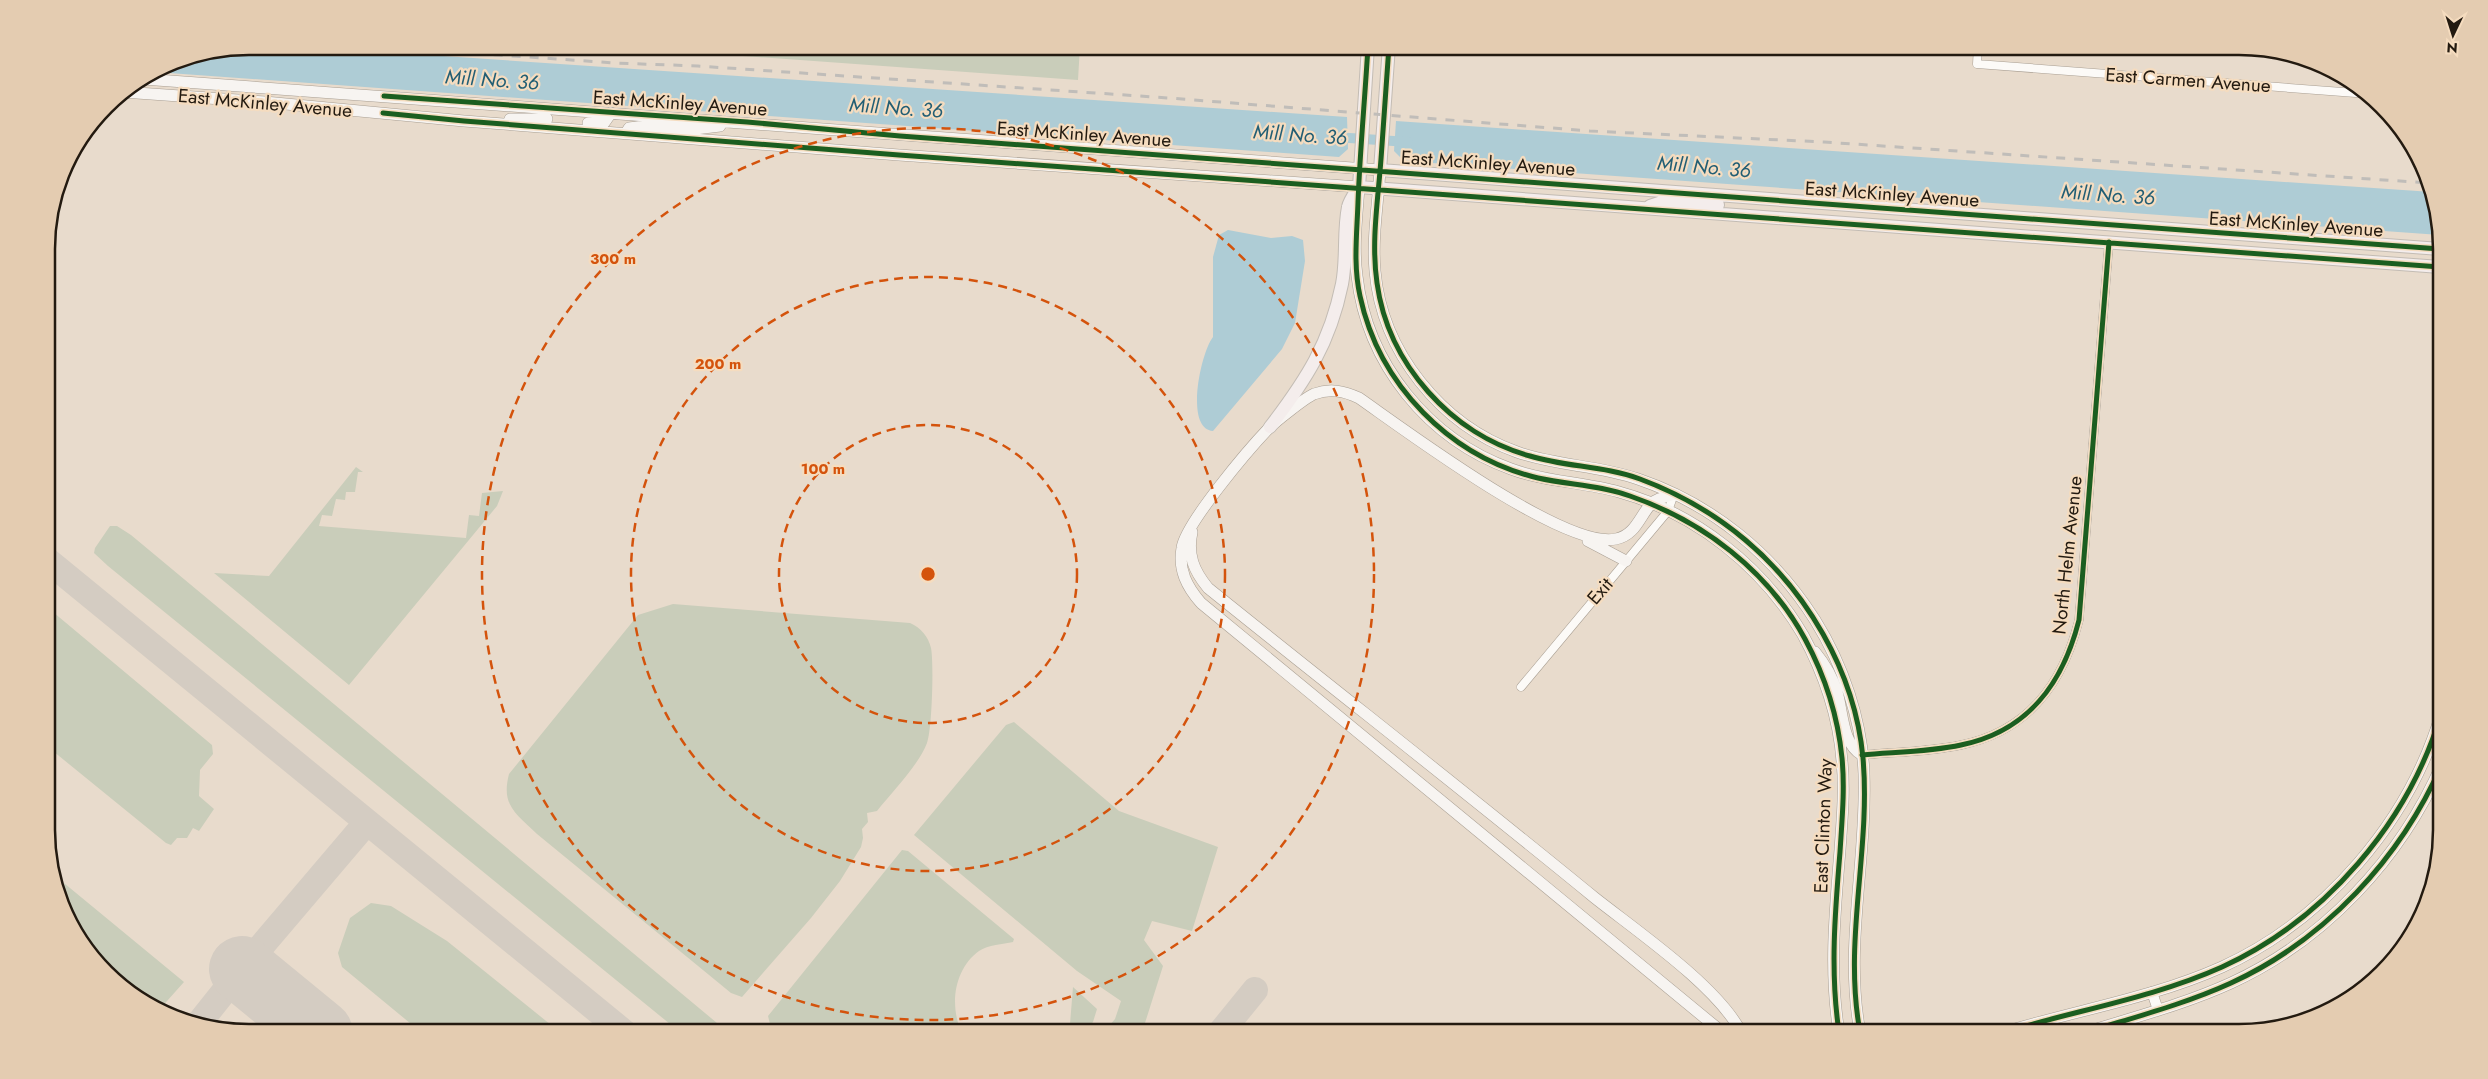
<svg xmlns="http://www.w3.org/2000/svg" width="2488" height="1079" viewBox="0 0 2488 1079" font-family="Jost,sans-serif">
	<rect width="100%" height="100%" fill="#e8dbcc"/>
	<!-- green -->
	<path fill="#c9cdba" d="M 716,46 L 1080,46 L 1078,80 L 715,54 Z
		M 356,467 L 363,472 L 358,472 L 355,492 L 346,492 L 345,500 L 336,499 L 332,516 L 322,515 L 319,526 L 466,538 L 469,515 L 479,516 L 482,493 L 503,491 L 497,506 L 349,685 L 214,573 L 269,576 Z
		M 110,526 L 117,526 L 131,535 L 729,1033 L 681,1033 L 108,566 L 94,553 L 95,548 Z
		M 673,604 L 910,623 C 921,628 928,636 931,648 C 934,663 932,730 927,743 C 918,766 892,792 877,811 L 867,813 L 868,822 L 862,829 L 863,838 L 861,847 L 840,881 L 811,918 L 742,997 L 731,993 L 537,834 C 515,813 501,805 509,774 L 638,615 Z
		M 47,607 L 212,745 L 213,754 L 200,770 L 199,796 L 214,809 L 199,831 L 193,828 L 187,838 L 177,838 L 171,845 L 166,843 L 48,747 Z
		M 1014,722 L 1119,811 L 1218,847 L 1192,931 L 1152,921 L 1144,940 L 1163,966 L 1145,1023 L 1140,1033 L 1103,1033 L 1115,1019 L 1121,1001 L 1077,971 L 914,835 L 1006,725 Z
		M 902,850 L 908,851 L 1014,939 L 1013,942 C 1003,944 988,945 979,951 C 954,969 949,1006 962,1033 L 778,1033 L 770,1024 L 768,1016 Z
		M 53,874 L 184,982 L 159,1010 L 126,991 L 88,954 L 62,908 Z
		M 371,903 L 391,906 L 447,941 L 561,1033 L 422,1033 L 342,967 L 338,953 L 350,918 Z
		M 1073,987 L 1097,1009 L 1093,1022 L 1083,1033 L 1065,1033 L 1070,1024 Z"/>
	<!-- water -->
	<path fill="#aeccd5" d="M 249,46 L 295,46 L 1347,117 L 1348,149 L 1339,157 L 155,72 L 172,62 Z
		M 1396,121 L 2432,192 L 2440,223 L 2440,235 L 1404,161 L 1394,151 Z
		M 1228,230 L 1271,238 L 1292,236 L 1303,240 L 1305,261 L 1295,323 L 1282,349 L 1213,431 C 1184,429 1201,352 1213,337 L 1213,257 L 1219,235 Z"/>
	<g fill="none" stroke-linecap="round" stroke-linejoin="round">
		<!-- canal -->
		<path stroke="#aeccd5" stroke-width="10" d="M 1335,137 L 1408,142"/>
		<!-- taxiway -->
		<path stroke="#d4ccc2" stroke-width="26" d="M 47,560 L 625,1033
			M 199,1023 L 242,969 L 367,822
			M 1220,1033 L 1255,990"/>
		<!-- runway -->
		<path stroke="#d4ccc2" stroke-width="66" d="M 242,969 L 320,1033"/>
		<!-- minor casing -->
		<g stroke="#a99f93" stroke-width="9">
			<path id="minor" d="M 1978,46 L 1977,64 L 2369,94
				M 1521,687 L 1668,511 L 1674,494
				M 1862,755 C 1895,752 1929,752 1961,745 C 2029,731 2063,683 2079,620 L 2109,242"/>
		</g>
		<!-- tertiary casing -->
		<g stroke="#a99f93" stroke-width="11">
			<path id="tertiary" d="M 2152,992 L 2158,1010"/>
		</g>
		<!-- secondary casing -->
		<g stroke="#a99f93" stroke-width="12">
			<path id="secondary" d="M 143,79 L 1380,170 C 1378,204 1372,238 1375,271 C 1382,352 1441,425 1517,452 C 1556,466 1598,465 1638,479 C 1712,504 1773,554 1815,620 C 1843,665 1862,720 1864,774 C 1867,861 1844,946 1860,1032
				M 123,92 L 265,102 L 464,121 L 899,155 L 1359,187 C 1357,216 1353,247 1357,276 C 1367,364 1428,439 1511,469 C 1546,482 1584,482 1619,492 C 1696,513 1763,567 1803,635 C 1824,673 1839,718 1842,761 C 1845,791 1842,820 1840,850 C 1835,911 1829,972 1839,1032
				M 510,119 L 547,119
				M 588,123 L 604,123 L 611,113
				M 626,133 L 629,128 L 645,126 L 695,129 L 720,126
				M 1674,494 C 1667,497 1654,499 1650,505 C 1639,518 1635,535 1616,539 C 1565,550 1405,430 1359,398 C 1344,391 1330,388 1314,394 C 1305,398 1276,421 1269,428 C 1249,449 1185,524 1182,548 C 1178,570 1187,587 1201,603 L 1722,1032
				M 1192,532 C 1187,555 1194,571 1208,588 C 1337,692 1467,793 1595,898 C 1638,932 1717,986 1741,1032
				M 1588,541 L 1626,561
				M 1815,652 C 1825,664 1832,676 1837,692 C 1843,712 1842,744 1862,755
				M 2005,1032 C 2077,1010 2153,998 2222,967 C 2325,920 2409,822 2441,714
				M 2087,1032 C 2135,1017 2185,1004 2231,983 C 2325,940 2401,858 2442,764"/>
		</g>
		<!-- primary casing -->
		<g stroke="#c3bcb4" stroke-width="14">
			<path id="primary" d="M 1389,46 L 1380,170 L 2440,249
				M 1359,187 L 2440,267
				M 1650,206 L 1665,201 L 1718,205
				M 1270,427 C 1306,380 1330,343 1342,284 C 1347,259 1343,232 1348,207 C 1349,201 1355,193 1359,187 L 1368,46"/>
		</g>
		<!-- minor -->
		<use href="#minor" stroke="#fcfaf7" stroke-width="8"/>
		<!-- tertiary -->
		<use href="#tertiary" stroke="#fcfaf7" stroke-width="10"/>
		<!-- secondary -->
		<use href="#secondary" stroke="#f7f4f1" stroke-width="11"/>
		<!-- primary -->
		<use href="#primary" stroke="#f4edec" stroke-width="12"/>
		<!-- rail -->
		<path stroke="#c0bdb9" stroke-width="3" stroke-dasharray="9 9" stroke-linecap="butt" d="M 368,46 L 615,63 L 698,66 L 1169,98 L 1590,131 L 1824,142 L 2429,183"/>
		<!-- cycleway casing -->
		<g stroke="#f5dcbf" stroke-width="8">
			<path id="cycleway" d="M 1368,46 C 1365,98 1360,150 1358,202 C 1357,233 1353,265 1360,296 C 1379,385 1450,457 1538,478 C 1569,485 1600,485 1630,496 C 1703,521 1768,571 1805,639 C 1825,676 1838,717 1842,758 C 1845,789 1842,820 1840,852 C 1835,912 1830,972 1839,1032
				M 1389,46 C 1386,84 1384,121 1381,159 C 1378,200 1371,242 1377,283 C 1388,364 1452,435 1530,456 C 1566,467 1605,466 1640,479 C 1718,508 1782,561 1823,634 C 1844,671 1859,715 1863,758 C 1871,850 1843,940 1860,1032
				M 384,96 L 747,122 L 900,136 L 2440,249
				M 383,113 L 464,121 L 899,155 L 2440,267
				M 1862,755 C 1895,752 1929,752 1961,745 C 2029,731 2063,683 2079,620 L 2109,242
				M 2005,1032 C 2077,1010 2153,998 2222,967 C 2325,920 2409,822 2441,714
				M 2087,1032 C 2135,1017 2185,1004 2231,983 C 2325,940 2401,858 2442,764"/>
		</g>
		<!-- cycleway -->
		<use href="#cycleway" stroke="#1b5e20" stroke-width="5"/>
	</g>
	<!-- distance rings -->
	<g fill="none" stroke="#d4530c" stroke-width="2.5" stroke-dasharray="9 6">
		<circle cx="928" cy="574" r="149"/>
		<circle cx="928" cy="574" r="297"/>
		<circle cx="928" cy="574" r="446"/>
	</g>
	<g text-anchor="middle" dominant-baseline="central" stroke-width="4.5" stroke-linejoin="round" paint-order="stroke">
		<!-- street labels -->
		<g font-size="19" fill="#231a10" stroke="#f5dcbf">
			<text transform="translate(2188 80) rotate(4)">East Carmen Avenue</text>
			<text transform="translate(265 103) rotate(5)">East McKinley Avenue</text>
			<text transform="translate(680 103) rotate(4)">East McKinley Avenue</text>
			<text transform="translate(1084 134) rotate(4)">East McKinley Avenue</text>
			<text transform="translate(1488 163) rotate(4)">East McKinley Avenue</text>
			<text transform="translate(1892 194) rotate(4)">East McKinley Avenue</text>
			<text transform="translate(2296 224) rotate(4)">East McKinley Avenue</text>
			<text transform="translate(2067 555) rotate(-84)">North Helm Avenue</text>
			<text transform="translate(1600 591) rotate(-49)">Exit</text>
			<text transform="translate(1823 826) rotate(-88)">East Clinton Way</text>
		</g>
		<!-- water labels -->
		<g font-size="20" font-style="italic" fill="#225e74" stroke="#f5dcbf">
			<text transform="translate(492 80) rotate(4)">Mill No. 36</text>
			<text transform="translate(896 108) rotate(4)">Mill No. 36</text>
			<text transform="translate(1300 135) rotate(4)">Mill No. 36</text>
			<text transform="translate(1704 167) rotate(5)">Mill No. 36</text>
			<text transform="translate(2108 195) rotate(4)">Mill No. 36</text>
		</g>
	</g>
	<!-- crop -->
	<path d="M0 0H2488V1079H0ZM249 55H2239A194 194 0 0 1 2433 249V830A194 194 0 0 1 2239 1024H249A194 194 0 0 1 55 830V249A194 194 0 0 1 249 55Z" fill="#e4ccb1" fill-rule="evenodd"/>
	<path fill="none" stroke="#231a10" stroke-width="2.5" d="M249 55H2239A194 194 0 0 1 2433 249V830A194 194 0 0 1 2239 1024H249A194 194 0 0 1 55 830V249A194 194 0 0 1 249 55Z"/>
	<circle cx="928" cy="574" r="8" fill="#d4530c" stroke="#f5dcbf" stroke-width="2.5"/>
	<g font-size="15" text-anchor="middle" font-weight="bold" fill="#d4530c" stroke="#f5dcbf" stroke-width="4.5" stroke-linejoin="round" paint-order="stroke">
		<text x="613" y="264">300 m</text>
		<text x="718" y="369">200 m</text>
		<text x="823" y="474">100 m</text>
	</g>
	<!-- north arrow -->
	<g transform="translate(2453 35) rotate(184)" stroke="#f5dcbf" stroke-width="4" paint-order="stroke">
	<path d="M0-4L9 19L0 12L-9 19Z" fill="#231a10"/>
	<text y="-8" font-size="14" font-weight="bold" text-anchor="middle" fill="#231a10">N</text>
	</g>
</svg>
